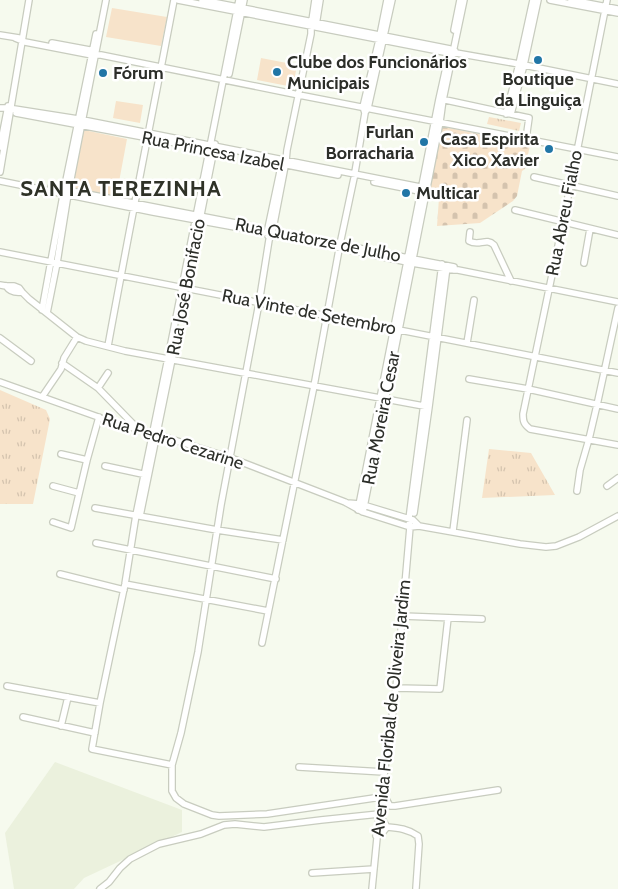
<svg xmlns="http://www.w3.org/2000/svg" width="618" height="889" viewBox="0 0 618 889" font-family="Cabin,sans-serif">
	<defs>
		<pattern id="grass-tufts" width="24" height="20" patternUnits="userSpaceOnUse" patternTransform="scale(1.25)"><rect width="24" height="20" fill="#f7e3ca"/><path d="M3 7l-1-3M5 7V3M7 7l1-3M15 17l-1-3M17 17v-4M19 17l1-3" fill="none" stroke="#d4c3ae"/></pattern>
		<pattern id="cemetery-stones" width="16" height="16" patternUnits="userSpaceOnUse" patternTransform="scale(1.25)"><rect width="16" height="16" fill="#f7e3ca"/><path d="M2 7V4a2 2 0 0 1 4 0v3zM10 15v-3a2 2 0 0 1 4 0v3z" fill="#d4c3ae"/></pattern>
	</defs>
	<rect width="100%" height="100%" fill="#f6faee"/>
	<!-- built -->
	<path fill="#ebf1dd" d="M 55,762 L 182,810 L 182,832 L 84,878 L 74,889 L 14,889 L 5,833 Z"/>
	<!-- grass -->
	<path fill="url(#grass-tufts)" d="M 489,117 L 521,123 L 519,131 L 487,124 Z
		M 0,390 L 46,410 L 50,419 L 33,504 L 0,504 Z
		M 489,449 L 531,453 L 555,495 L 482,498 Z"/>
	<!-- cemetery -->
	<path fill="url(#cemetery-stones)" d="M 440,126 L 530,145 L 525,169 L 522,171 L 517,196 L 513,201 L 480,223 L 437,226 L 439,198 L 427,193 Z"/>
	<!-- pitch -->
	<path fill="#f7e3ca" d="M 112,8 L 167,17 L 161,46 L 106,37 Z
		M 261,58 L 297,65 L 293,87 L 257,80 Z
		M 116,101 L 143,105 L 140,123 L 113,118 Z
		M 84,130 L 127,139 L 116,198 L 72,189 Z"/>
	<g fill="none" stroke-linecap="round" stroke-linejoin="round">
		<!-- minor casing -->
		<g stroke="#c8ccbf" stroke-width="8">
			<path id="minor" d="M 178,0 L 449,53 L 453,54 L 456,53 L 519,64 L 618,84
				M 202,0 L 450,49 L 455,51
				M 315,0 L 311,27 L 311,34 L 287,150 L 286,161 L 272,234 L 269,240 L 259,303 L 221,505 L 198,652 L 181,733 L 172,765 L 172,791 L 176,798 L 184,804 L 212,815 L 219,816 L 267,814 L 381,797
				M 550,0 L 618,13
				M 571,0 L 618,9
				M 607,0 L 563,222 L 523,414 C 523,422 524,424 530,429 L 618,445
				M 316,25 L 320,0
				M 454,30 L 460,0
				M 0,35 L 19,38
				M 15,38 L 25,42 L 92,55 L 101,55 L 299,95 L 618,157
				M 52,43 L 95,51
				M 229,74 L 244,0
				M 441,99 L 529,118 L 526,139
				M 0,108 L 8,108 L 78,119 L 425,188
				M 366,111 L 368,108 L 392,0
				M 16,113 L 186,145
				M 506,114 L 519,64 L 533,0
				M 511,114 L 524,65 L 538,0
				M 0,147 L 8,106
				M 246,157 L 338,175
				M 0,172 L 29,0
				M 534,177 L 618,196
				M 0,181 L 153,212 L 272,234 L 412,263 L 454,270 L 458,270 L 618,302
				M 374,182 L 424,192
				M 51,187 L 251,226
				M 515,210 L 618,235
				M 470,232 L 469,241 C 479,247 486,237 494,245 L 511,281
				M 268,236 L 267,233 L 282,162
				M 353,247 L 454,267
				M 0,252 C 206,291 412,333 618,373
				M 584,263 L 590,229
				M 189,275 L 215,144
				M 0,285 L 6,286 L 14,286 L 19,288 L 22,292 L 29,299 L 77,337 L 86,341 L 125,351 L 429,407
				M 6,286 C 10,292 15,293 22,292
				M 42,310 L 64,190 L 96,34
				M 47,313 L 57,263 L 68,194 L 106,0
				M 0,338 L 31,361
				M 467,343 L 474,300
				M 108,346 C 129,230 152,116 174,0
				M 62,363 L 98,388 L 139,430
				M 469,379 L 528,389 L 618,409
				M 0,382 L 115,423 L 152,433 L 231,458 L 345,502 L 363,512 L 410,527 L 419,526
				M 98,388 L 108,373
				M 42,397 L 61,369 L 64,358 L 77,337
				M 61,454 L 87,460
				M 105,466 L 147,475
				M 53,486 L 79,493
				M 607,486 L 618,478
				M 577,491 L 580,470 L 589,439 L 597,405 L 618,308
				M 347,503 L 360,504 L 413,520 L 419,526 L 520,544 L 546,547 L 556,546 L 579,537 L 618,516
				M 95,508 L 217,530 L 283,540
				M 358,510 L 439,99 L 449,54
				M 363,512 L 440,122 L 443,100 L 464,0
				M 414,513 L 429,407 L 447,267
				M 140,516 L 177,335
				M 53,522 L 71,528 L 87,460 L 99,417
				M 453,531 L 467,420
				M 96,543 L 276,579
				M 60,574 L 124,590
				M 125,584 L 268,611
				M 402,616 L 482,619
				M 262,643 L 314,386 L 340,244 L 354,178 L 365,113 L 363,107 L 379,40 L 387,0
				M 7,686 L 100,703
				M 396,688 L 440,689 L 448,618
				M 23,717 L 95,733
				M 61,726 L 68,697
				M 172,765 L 92,749 L 100,703 L 125,584 L 136,515 L 168,358 L 239,0
				M 299,767 L 384,772
				M 382,792 L 390,806 L 395,806 L 498,790
				M 387,827 C 399,828 408,829 418,836 L 419,844 L 416,888
				M 312,873 L 374,869
				M 100,889 L 109,882 L 120,868 L 130,859 L 159,844 L 201,834 L 224,825 L 235,824 L 264,827 L 321,820 L 379,814 L 387,827 L 383,832 L 376,836
				M 372,889 L 381,797 L 396,688 L 410,527 L 409,519 L 442,264"/>
		</g>
		<!-- minor -->
		<use href="#minor" stroke="#fff" stroke-width="5.5"/>
	</g>
	<!-- markers -->
	<g fill="#2176a6" stroke="#fff" stroke-width="2">
		<circle cx="538" cy="60" r="5"/>
		<circle cx="277" cy="72" r="5"/>
		<circle cx="103" cy="73" r="5"/>
		<circle cx="424" cy="142" r="5"/>
		<circle cx="549" cy="149" r="5"/>
		<circle cx="406" cy="193" r="5"/>
	</g>
	<g text-anchor="middle" dominant-baseline="central" stroke-width="5" stroke-linejoin="round" paint-order="stroke">
		<!-- poi labels -->
		<g font-size="18" font-weight="bold" fill="#2c2e29" stroke="#fff" text-anchor="start">
			<text x="287" y="62">Clube dos Funcionários<tspan x="287" dy="21">Municipais</tspan></text>
			<text x="113" y="73">Fórum</text>
			<text x="538" y="79" text-anchor="middle">Boutique<tspan x="538" dy="21">da Linguiça</tspan></text>
			<text x="414" y="132" text-anchor="end">Furlan<tspan x="414" dy="21">Borracharia</tspan></text>
			<text x="539" y="139" text-anchor="end">Casa Espirita<tspan x="539" dy="21">Xico Xavier</tspan></text>
			<text x="416" y="193">Multicar</text>
		</g>
		<!-- street labels -->
		<g font-size="18" fill="#2c2e29" stroke="#fff">
			<text transform="translate(213 151) rotate(11)">Rua Princesa Izabel</text>
			<text transform="translate(564 213) rotate(-79)">Rua Abreu Fialho</text>
			<text transform="translate(318 240) rotate(11)">Rua Quatorze de Julho</text>
			<text transform="translate(186 287) rotate(-79)">Rua José Bonifacio</text>
			<text transform="translate(309 312) rotate(11)">Rua Vinte de Setembro</text>
			<text transform="translate(381 418) rotate(-79)">Rua Moreira Cesar</text>
			<text transform="translate(173 441) rotate(18)">Rua Pedro Cezarine</text>
			<text transform="translate(391 708) rotate(-84)">Avenida Floribal de Oliveira Jardim</text>
		</g>
		<!-- district labels -->
		<g font-size="22" font-weight="bold" letter-spacing="1" fill="#2f3228" stroke="#fff">
			<text x="121" y="188">SANTA TEREZINHA</text>
		</g>
	</g>
</svg>
